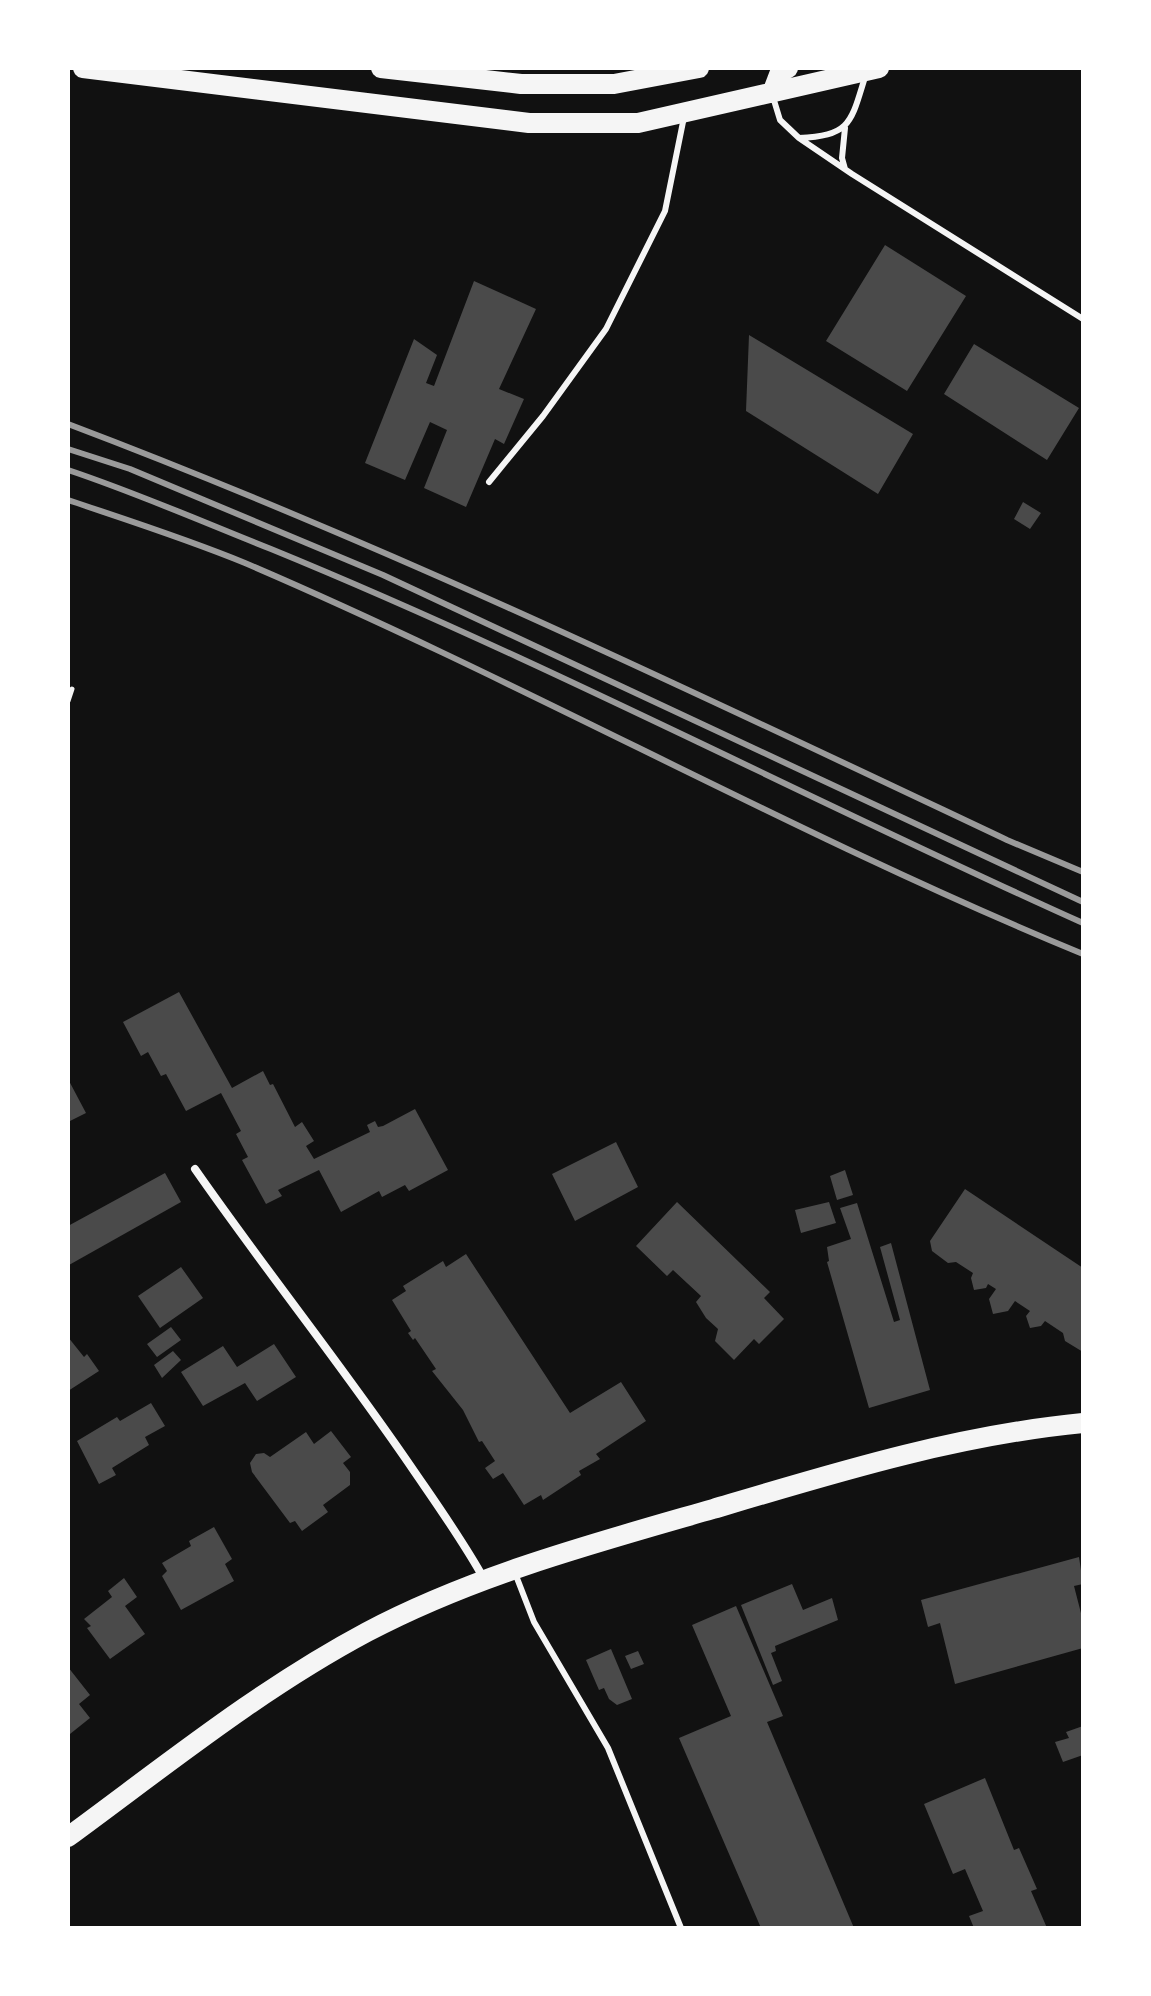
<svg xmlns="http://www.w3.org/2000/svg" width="1151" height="1996" viewBox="0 0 1151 1996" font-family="'Public Sans',sans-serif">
	<rect width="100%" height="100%" fill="#111"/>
	<!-- building -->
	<path fill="#4a4a4a" d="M 885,245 L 966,296 L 907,391 L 826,341 Z
		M 474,281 L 536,309 L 499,389 L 524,399 L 504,444 L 495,439 L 466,507 L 424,488 L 447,430 L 430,422 L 405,480 L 365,463 L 414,339 L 437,355 L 426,383 L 434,386 Z
		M 749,335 L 913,434 L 878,494 L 746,411 Z
		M 974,344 L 1079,408 L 1047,460 L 944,394 Z
		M 1023,502 L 1041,513 L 1030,529 L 1014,519 Z
		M 179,992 L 232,1088 L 263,1071 L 270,1085 L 273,1084 L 295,1127 L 302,1122 L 314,1141 L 306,1146 L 314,1159 L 370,1132 L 367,1125 L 375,1121 L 378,1127 L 383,1126 L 415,1109 L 448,1170 L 409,1191 L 405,1185 L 382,1197 L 379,1191 L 341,1212 L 319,1170 L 278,1190 L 282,1196 L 266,1204 L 242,1160 L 248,1157 L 236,1134 L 241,1131 L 221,1093 L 186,1111 L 166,1074 L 161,1076 L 148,1052 L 141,1056 L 123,1022 Z
		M 68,1079 L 86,1113 L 68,1122 Z
		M 616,1142 L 638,1187 L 575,1221 L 552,1174 Z
		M 845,1170 L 853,1195 L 837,1200 L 830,1176 Z
		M 165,1173 L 181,1202 L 69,1265 L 68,1226 Z
		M 965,1189 L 1083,1268 L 1083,1352 L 1065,1341 L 1063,1333 L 1045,1321 L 1041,1326 L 1030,1328 L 1026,1316 L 1030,1311 L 1015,1301 L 1008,1311 L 993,1314 L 989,1299 L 996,1289 L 988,1284 L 986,1288 L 974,1290 L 971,1278 L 973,1273 L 956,1262 L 948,1263 L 932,1251 L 930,1241 Z
		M 677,1202 L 770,1292 L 764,1298 L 784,1319 L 759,1344 L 754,1339 L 734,1360 L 715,1341 L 718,1329 L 706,1318 L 696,1302 L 701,1296 L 673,1270 L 667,1276 L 636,1246 Z
		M 829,1202 L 836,1223 L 801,1233 L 795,1210 Z
		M 857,1203 L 894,1322 L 900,1320 L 880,1247 L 891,1243 L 930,1390 L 869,1408 L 827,1262 L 829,1261 L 827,1247 L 851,1239 L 840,1208 Z
		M 466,1254 L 570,1413 L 621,1382 L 646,1421 L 596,1454 L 600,1459 L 579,1471 L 581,1475 L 543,1500 L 541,1495 L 524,1505 L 503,1473 L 493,1479 L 485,1468 L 495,1461 L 482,1441 L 479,1442 L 463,1410 L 432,1371 L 436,1369 L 415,1338 L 413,1340 L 408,1333 L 411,1331 L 392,1300 L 406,1291 L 403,1286 L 443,1261 L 446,1267 Z
		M 181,1267 L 203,1298 L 160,1328 L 138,1296 Z
		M 171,1327 L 181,1340 L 157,1357 L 147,1344 Z
		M 68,1337 L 84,1357 L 87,1354 L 99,1371 L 68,1391 Z
		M 274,1344 L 296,1377 L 257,1401 L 245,1383 L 203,1406 L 181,1372 L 223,1346 L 237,1367 Z
		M 173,1351 L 181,1360 L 162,1378 L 154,1365 Z
		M 151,1403 L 165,1426 L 145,1437 L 149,1445 L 112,1468 L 116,1475 L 99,1484 L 77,1441 L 117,1417 L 120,1421 Z
		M 331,1431 L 351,1457 L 343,1463 L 350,1472 L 350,1485 L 323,1505 L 328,1512 L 302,1531 L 295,1521 L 290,1523 L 252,1472 L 250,1463 L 256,1454 L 264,1453 L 270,1457 L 306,1432 L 314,1444 Z
		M 214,1527 L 232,1559 L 225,1564 L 234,1581 L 181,1610 L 162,1576 L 167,1571 L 162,1563 L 191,1546 L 189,1541 Z
		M 1079,1557 L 1083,1584 L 1074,1586 L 1083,1621 L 1083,1648 L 955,1684 L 940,1623 L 928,1627 L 921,1600 Z
		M 124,1578 L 137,1597 L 125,1606 L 145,1634 L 110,1659 L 87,1628 L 91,1626 L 84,1619 L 112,1597 L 108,1591 Z
		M 792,1584 L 803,1610 L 832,1598 L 838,1620 L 775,1646 L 776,1651 L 771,1653 L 782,1681 L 773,1685 L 741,1605 Z
		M 736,1606 L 783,1716 L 767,1722 L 854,1928 L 761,1928 L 679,1738 L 731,1716 L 692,1625 Z
		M 611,1649 L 632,1699 L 617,1705 L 609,1699 L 604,1688 L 599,1690 L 586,1660 Z
		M 638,1651 L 644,1664 L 631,1669 L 625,1656 Z
		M 68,1667 L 90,1695 L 79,1704 L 90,1718 L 70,1734 Z
		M 1083,1726 L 1083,1755 L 1063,1762 L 1055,1742 L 1069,1738 L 1066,1732 Z
		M 985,1778 L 1014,1850 L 1019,1848 L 1037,1889 L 1031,1891 L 1047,1928 L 974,1928 L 969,1916 L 983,1911 L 965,1869 L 953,1874 L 924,1804 Z"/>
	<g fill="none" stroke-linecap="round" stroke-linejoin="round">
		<!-- path -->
		<path stroke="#f5f5f5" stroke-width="5" d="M 68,701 L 72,689"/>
		<!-- service -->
		<path stroke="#f5f5f5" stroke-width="6" d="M 773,97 L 780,120 L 799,138 C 851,136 851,122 865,77
			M 845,128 L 842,158 L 845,169
			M 799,138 L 852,174 L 1083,319
			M 489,482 L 543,416 L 606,329 L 665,211 L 684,117
			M 515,1573 L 534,1622 L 608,1748 L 681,1928"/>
		<!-- minor -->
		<path stroke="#f5f5f5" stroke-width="8" d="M 195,1169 C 266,1271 344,1368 414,1471 C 438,1506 463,1541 484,1579"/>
		<!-- primary -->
		<path stroke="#f5f5f5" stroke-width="20" d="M 83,68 L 529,123 L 638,123 L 879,68
			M 381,68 L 521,84 L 614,84 L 699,68
			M 772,93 L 780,72 L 788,68
			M 68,1837 C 165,1766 260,1689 367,1632 C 475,1575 595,1543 713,1509 C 834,1473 957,1435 1083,1423"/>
		<!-- rail -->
		<path stroke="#9a9a9a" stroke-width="6" d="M 68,424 C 388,545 698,694 1007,840 L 1083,872
			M 68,449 L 130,469 L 383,575 L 1083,902
			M 68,470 C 137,493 203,522 271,549 C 547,662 811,801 1083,923
			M 68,500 C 127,520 187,539 245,563 C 528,684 798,837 1083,954"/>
	</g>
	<!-- border -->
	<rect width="1151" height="1996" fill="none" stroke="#ffffff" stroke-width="140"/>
</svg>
